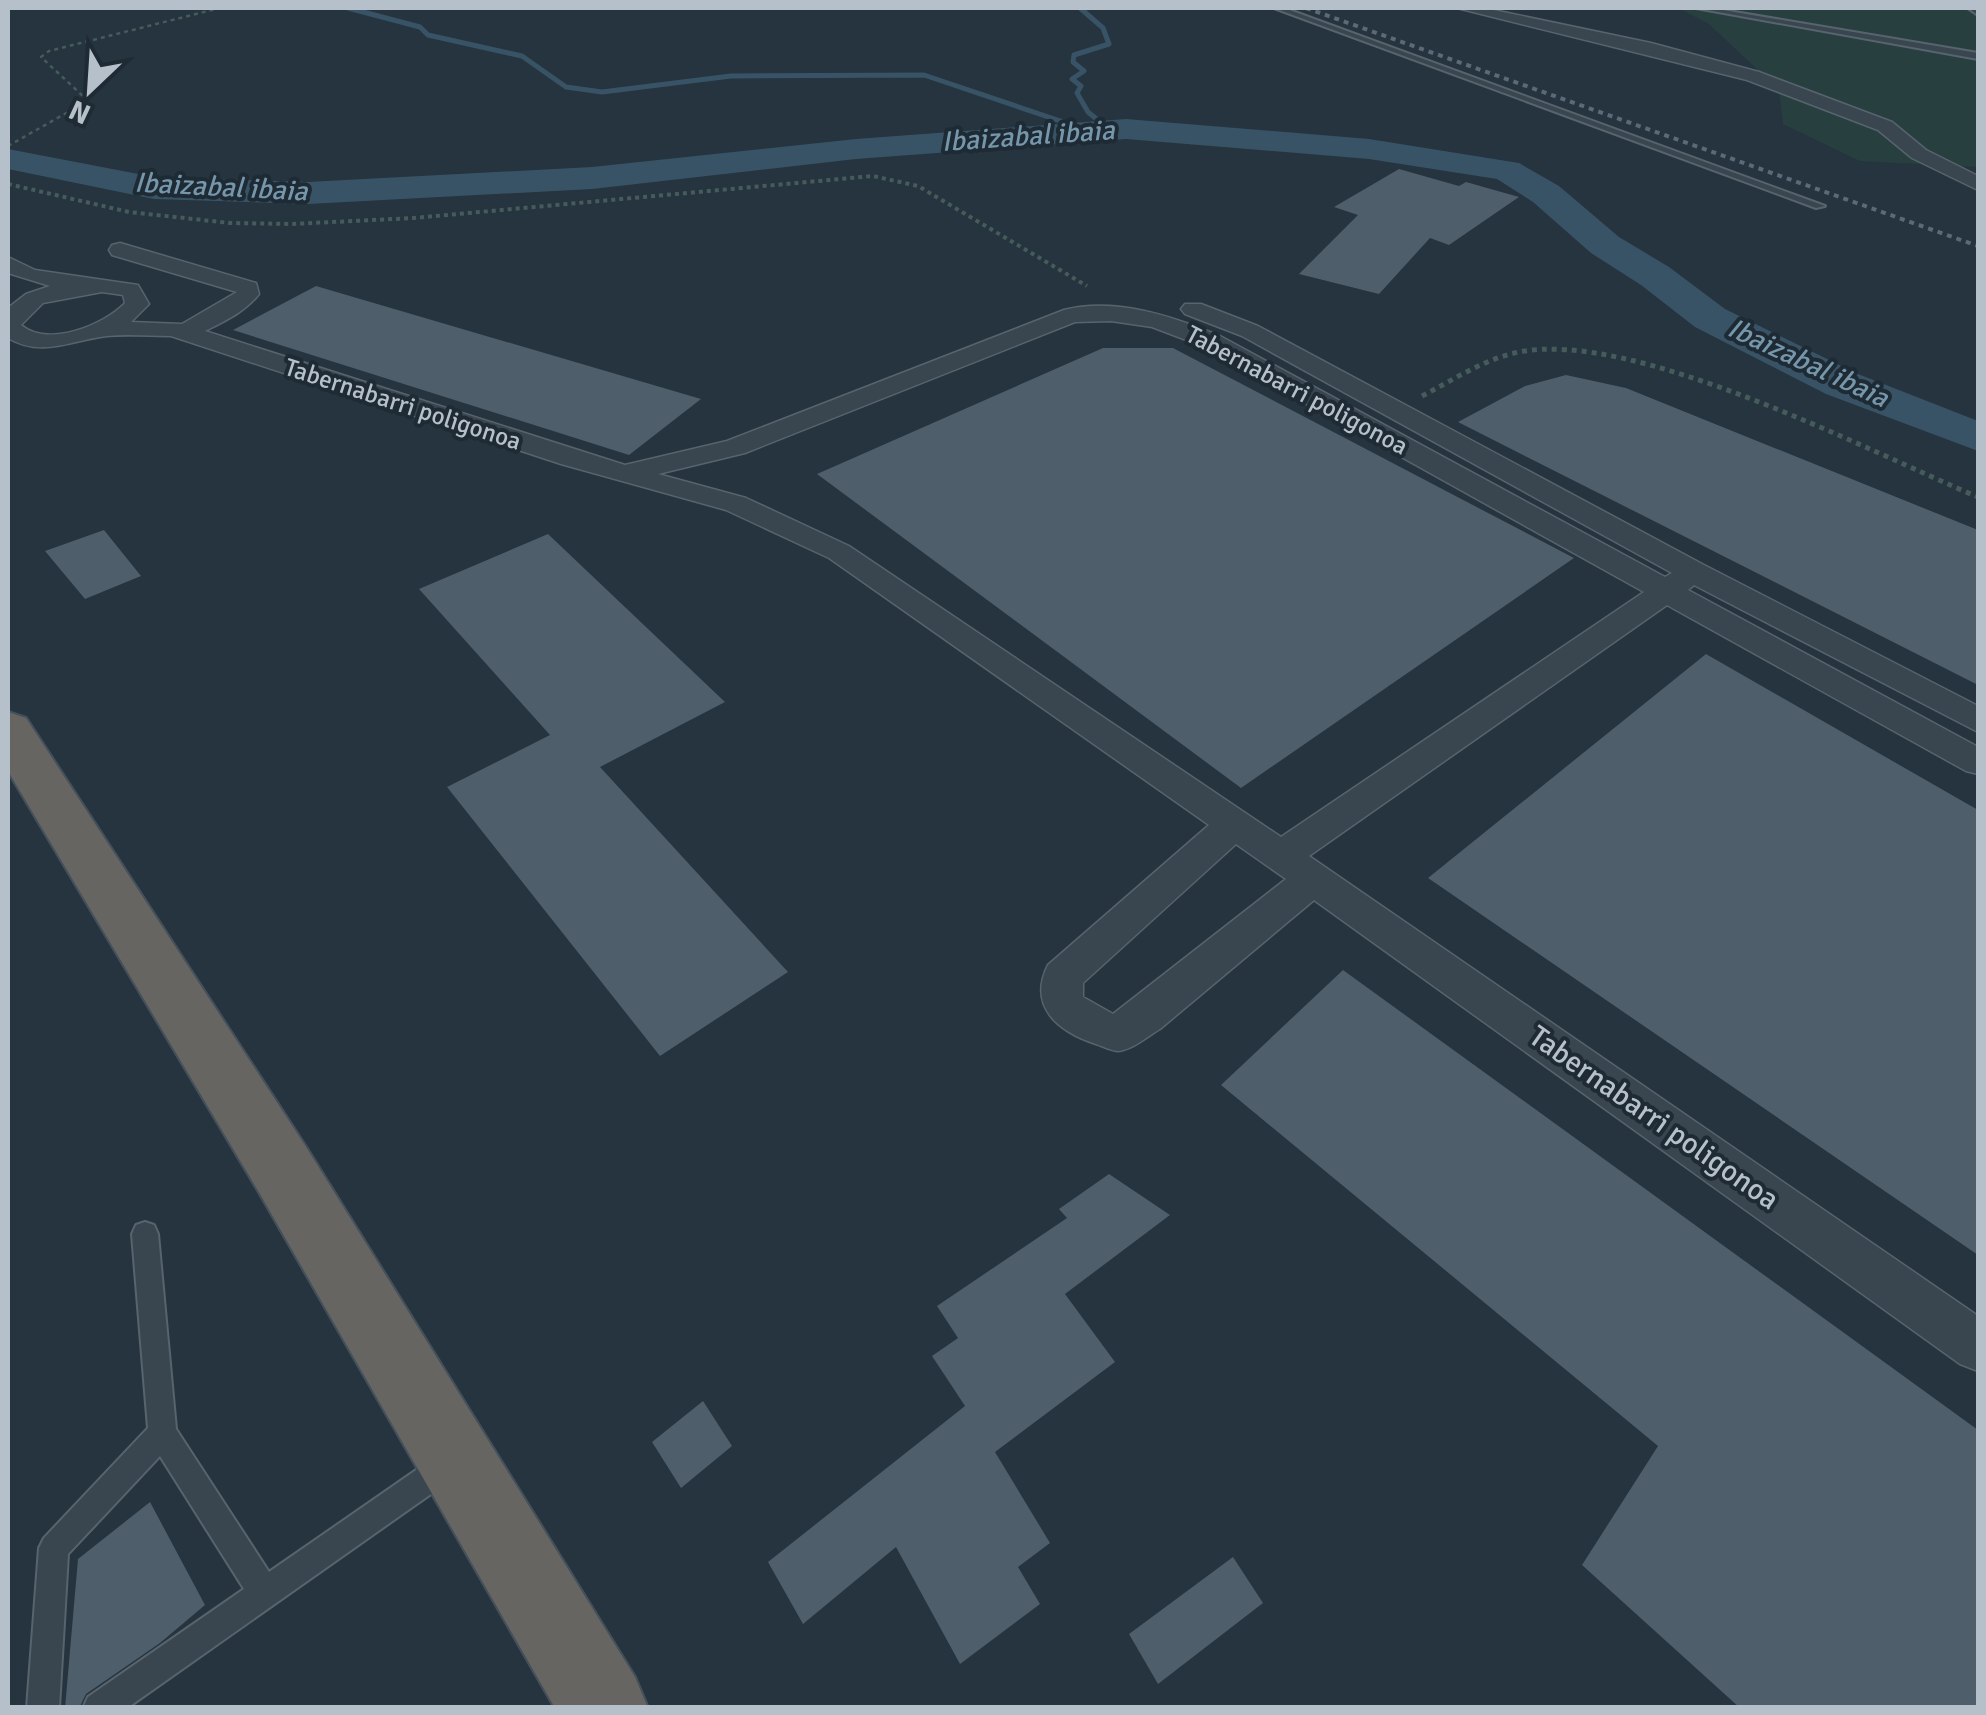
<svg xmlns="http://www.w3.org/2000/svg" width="1986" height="1715" viewBox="0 0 1986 1715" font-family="Signika,sans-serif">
	<rect width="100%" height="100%" fill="#25343f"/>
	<!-- green -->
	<path fill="#27403f" d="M 1678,8 L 1978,8 L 1978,167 L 1860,161 L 1783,124 L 1779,90 L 1709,24 Z"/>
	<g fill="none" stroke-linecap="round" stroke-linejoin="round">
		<!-- stream -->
		<path stroke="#395366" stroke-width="5" d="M 348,8 L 420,27 L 428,35 L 522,56 L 566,87 L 602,92 L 731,76 L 924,75 L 1093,132
			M 1080,8 L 1103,28 L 1109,44 L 1074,55 L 1073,62 L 1084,71 L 1072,79 L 1081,86 L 1077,93 L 1088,112 L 1110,130"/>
		<!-- river -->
		<path fill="#395366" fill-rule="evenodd" d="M 1126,119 L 1369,139 L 1519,163 L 1559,186 L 1619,237 L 1669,267 L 1725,309 L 1858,374 L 1978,421 L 1978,451 L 1826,394 L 1695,327 L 1641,285 L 1591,253 L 1533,202 L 1497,179 L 1369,159 L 1126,139 L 856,159 L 592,189 L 308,204 L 154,199 L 8,169 L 8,149 L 154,177 L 308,182 L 592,167 L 856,139 Z"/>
	</g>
	<!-- building -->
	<path fill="#4e5e6a" d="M 1399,169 L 1459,186 L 1466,182 L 1519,197 L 1449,245 L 1430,238 L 1379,294 L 1299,274 L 1358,215 L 1334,207 Z
		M 316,286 L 701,399 L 629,455 L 233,330 Z
		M 1103,348 L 1173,348 L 1574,558 L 1241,788 L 817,474 Z
		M 1566,375 L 1626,388 L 1978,530 L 1978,685 L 1458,422 L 1525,386 Z
		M 104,530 L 141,576 L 85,599 L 45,551 Z
		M 548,534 L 725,702 L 600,767 L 788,972 L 660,1056 L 447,787 L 550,735 L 419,589 Z
		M 1706,654 L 1978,810 L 1978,1255 L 1428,878 Z
		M 1343,970 L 1978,1430 L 1978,1708 L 1740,1708 L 1582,1565 L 1658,1446 L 1221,1085 Z
		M 1109,1174 L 1170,1215 L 1065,1294 L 1115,1362 L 995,1452 L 1050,1543 L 1018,1567 L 1040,1604 L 960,1664 L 896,1547 L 803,1624 L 768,1562 L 965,1406 L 932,1356 L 958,1338 L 937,1306 L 1067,1218 L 1059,1209 Z
		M 703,1401 L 732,1446 L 681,1488 L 652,1442 Z
		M 150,1502 L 205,1605 L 160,1643 L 86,1694 L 79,1708 L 65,1708 L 78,1559 Z
		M 1233,1557 L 1263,1603 L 1158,1684 L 1129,1634 Z"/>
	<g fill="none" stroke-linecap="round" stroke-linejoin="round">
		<!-- service casing -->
		<g stroke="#57636d" stroke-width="4">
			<path id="service" d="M 1274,8 L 1284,8 L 1825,206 L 1816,208 Z
				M 1696,8 L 1711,8 L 1978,53 L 1978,59 Z
				M 1968,8 L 1976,8 L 1978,15 Z
				M 145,1222 L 154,1225 L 158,1234 L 176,1429 L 269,1572 L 435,1457 L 445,1453 L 455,1457 L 459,1467 L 455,1477 L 127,1708 L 83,1708 L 88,1697 L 244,1589 L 160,1456 L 68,1554 L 59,1708 L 27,1708 L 39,1548 L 44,1538 L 148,1428 L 132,1234 L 136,1225 Z"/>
		</g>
		<!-- minor casing -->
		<g stroke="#57636d" stroke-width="3">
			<path id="minor" d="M 1457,8 L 1484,8 L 1651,43 L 1759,72 L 1892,122 L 1926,150 L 1978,176 L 1978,190 L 1912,158 L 1878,130 L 1747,80 Z
				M 120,243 L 256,283 L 259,294 C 245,312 225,321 205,331 L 625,465 L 727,441 L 1064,310 C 1115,297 1172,316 1220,336 L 1665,577 L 1672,573 L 1242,336 L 1185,314 L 1181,309 L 1185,304 L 1201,304 L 1258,326 L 1704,565 L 1978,706 L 1978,732 L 1694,585 L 1688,590 L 1978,747 L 1978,774 L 1966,771 L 1667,605 L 1309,856 L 1978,1316 L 1978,1371 L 1960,1364 L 1314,900 L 1160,1029 C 1148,1036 1132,1050 1118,1051 C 1112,1051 1102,1046 1096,1044 C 1059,1032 1027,1007 1048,965 L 1209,825 L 829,558 L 726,510 L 561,464 L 171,336 C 150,336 128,334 107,336 C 72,340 42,358 8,338 L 8,308 L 26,294 L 50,286 L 8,273 L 8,257 L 35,270 L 138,285 L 149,304 L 131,322 L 182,324 L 237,292 L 112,255 L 109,250 L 112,245 ZM 102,292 L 123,295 L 125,303 C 104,325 48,348 21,325 L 43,303 ZM 1111,321 L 1152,327 L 1202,346 L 1644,592 L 1281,837 L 849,546 L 746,498 L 658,474 L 745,453 L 1075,322 ZM 1236,844 L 1286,879 L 1113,1014 L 1083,997 L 1083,983 Z"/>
		</g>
		<!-- trunk casing -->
		<g stroke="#44505a" stroke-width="4">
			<path id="trunk" d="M 8,712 L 26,718 L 308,1150 L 635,1677 L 648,1708 L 555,1708 L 260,1194 L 8,771 Z"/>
		</g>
		<!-- path-far2 -->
		<path stroke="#455c5b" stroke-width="2.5" stroke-dasharray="4 4" stroke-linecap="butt" d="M 8,146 L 84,103 L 85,98 L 41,57 L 49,51 L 220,8"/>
		<!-- path-far1 -->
		<path stroke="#455c5b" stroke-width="4" stroke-dasharray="4 4" stroke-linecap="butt" d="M 8,184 L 129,212 L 230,223 L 292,224 L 414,218 L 873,176 L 918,186 L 1087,286"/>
		<!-- path -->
		<path stroke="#455c5b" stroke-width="5" stroke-dasharray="5 5" stroke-linecap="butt" d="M 1422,396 C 1453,380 1484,359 1519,352 C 1634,329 1868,451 1978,497"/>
		<!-- service -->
		<use href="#service" fill="#39464f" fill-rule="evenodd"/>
		<!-- minor -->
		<use href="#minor" fill="#39464f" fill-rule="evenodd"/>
		<!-- trunk -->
		<use href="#trunk" fill="#666562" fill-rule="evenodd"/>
		<!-- rail -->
		<path stroke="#5b6a76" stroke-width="4" stroke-dasharray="5 5" stroke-linecap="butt" d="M 1306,8 L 1978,246"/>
	</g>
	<g text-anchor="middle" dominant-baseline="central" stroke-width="8" stroke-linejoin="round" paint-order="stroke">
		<!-- far-street labels -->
		<g font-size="25" fill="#b6c0ca" stroke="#1e2b34">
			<text transform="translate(1297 390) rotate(28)">Tabernabarri poligonoa</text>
			<text transform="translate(403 404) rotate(18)">Tabernabarri poligonoa</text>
		</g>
		<!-- far-water labels -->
		<g font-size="28" font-style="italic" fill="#7696ac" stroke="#1e2b34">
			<text transform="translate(1028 136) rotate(-4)">Ibaizabal ibaia</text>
			<text transform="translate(221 187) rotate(3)">Ibaizabal ibaia</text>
			<text transform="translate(1808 363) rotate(25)">Ibaizabal ibaia</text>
		</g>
		<!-- street labels -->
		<g font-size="30" fill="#b6c0ca" stroke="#1e2b34">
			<text transform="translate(1654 1118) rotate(35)">Tabernabarri poligonoa</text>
		</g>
	</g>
	<!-- border -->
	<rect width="1986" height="1715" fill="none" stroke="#b6c0ca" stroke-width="20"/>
	<!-- north arrow -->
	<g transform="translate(90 90) rotate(205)" stroke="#1e2b34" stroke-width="8" paint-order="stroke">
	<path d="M0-8L18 38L0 25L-18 38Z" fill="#b6c0ca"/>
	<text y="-15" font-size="28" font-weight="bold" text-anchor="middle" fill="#b6c0ca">N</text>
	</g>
</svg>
